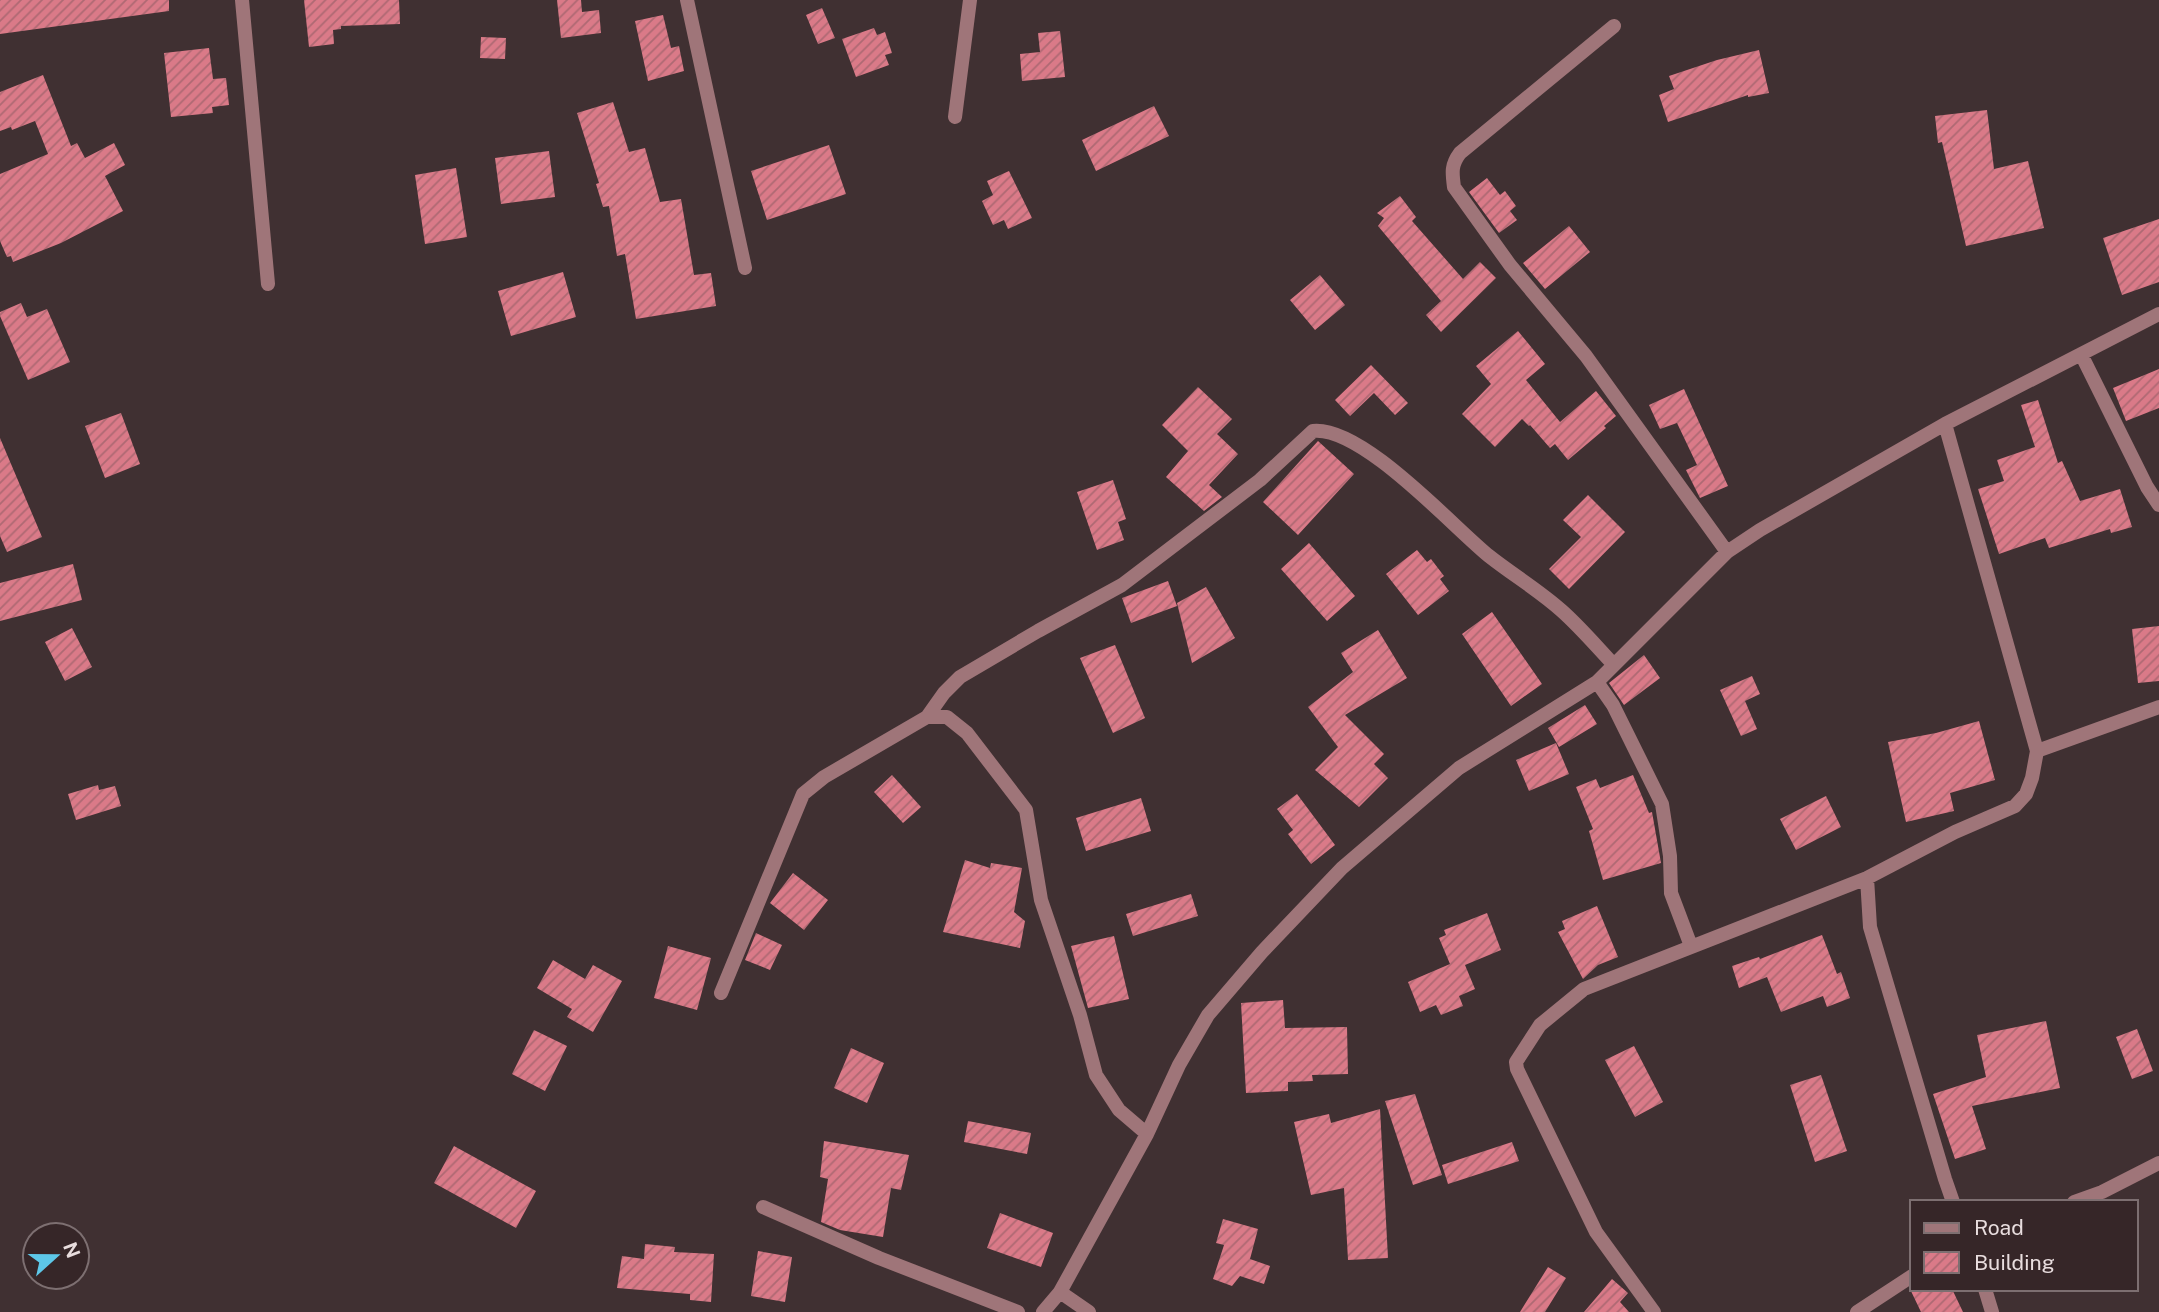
<svg xmlns="http://www.w3.org/2000/svg" width="2159" height="1312" viewBox="0 0 2159 1312" font-family="'Public Sans',sans-serif">
	<defs>
		<pattern id="building-hatch" width="6" height="6" patternUnits="userSpaceOnUse" patternTransform="scale(1.75)"><rect width="6" height="6" fill="#da7a88"/><path d="M-1 1l2-2M0 6l6-6M5 7l2-2" fill="none" stroke="#ae6973"/></pattern>
	</defs>
	<rect width="100%" height="100%" fill="#403032"/>
	<!-- building -->
	<path fill="url(#building-hatch)" d="M 0,0 L 169,0 L 169,11 L 0,34 Z
		M 304,0 L 399,0 L 400,24 L 341,26 L 341,29 L 333,30 L 334,44 L 309,47 Z
		M 557,0 L 581,0 L 582,12 L 599,10 L 601,33 L 561,38 Z
		M 822,8 L 835,38 L 818,44 L 806,15 Z
		M 663,15 L 671,48 L 679,46 L 684,71 L 648,81 L 635,21 Z
		M 874,28 L 877,35 L 885,32 L 892,53 L 885,55 L 889,65 L 856,77 L 842,39 Z
		M 1060,31 L 1065,77 L 1022,81 L 1020,54 L 1040,52 L 1038,33 Z
		M 481,37 L 506,38 L 505,59 L 480,58 Z
		M 209,48 L 213,79 L 226,78 L 229,105 L 212,107 L 213,113 L 171,117 L 164,53 Z
		M 1759,50 L 1769,93 L 1748,97 L 1748,95 L 1668,122 L 1659,95 L 1674,89 L 1669,76 L 1717,60 Z
		M 43,75 L 71,146 L 77,143 L 85,158 L 114,143 L 125,165 L 105,176 L 123,211 L 61,243 L 13,262 L 11,256 L 7,257 L 0,241 L 0,174 L 48,154 L 35,121 L 12,130 L 11,127 L 0,131 L 0,92 Z
		M 613,102 L 629,152 L 645,148 L 660,202 L 681,199 L 694,275 L 711,273 L 716,306 L 636,319 L 625,254 L 617,256 L 609,206 L 603,207 L 596,184 L 599,183 L 577,113 Z
		M 1154,106 L 1169,136 L 1096,171 L 1082,140 Z
		M 1987,110 L 1994,169 L 2028,161 L 2044,228 L 1966,246 L 1942,142 L 1938,143 L 1935,116 Z
		M 829,145 L 846,194 L 767,220 L 751,171 Z
		M 549,151 L 555,197 L 501,204 L 495,158 Z
		M 456,168 L 467,237 L 425,244 L 415,175 Z
		M 1009,171 L 1032,218 L 1008,229 L 1004,220 L 993,225 L 982,201 L 993,195 L 987,181 Z
		M 1487,178 L 1500,195 L 1505,191 L 1516,206 L 1510,211 L 1517,220 L 1499,233 L 1469,192 Z
		M 1400,196 L 1416,217 L 1412,221 L 1463,279 L 1480,262 L 1496,278 L 1441,332 L 1426,315 L 1441,301 L 1378,226 L 1384,218 L 1377,213 Z
		M 2159,219 L 2159,282 L 2122,295 L 2103,238 Z
		M 1569,226 L 1590,252 L 1545,289 L 1523,263 Z
		M 563,272 L 576,317 L 511,336 L 498,291 Z
		M 1320,275 L 1345,305 L 1315,330 L 1290,300 Z
		M 21,303 L 27,317 L 47,309 L 70,362 L 28,380 L 0,316 L 0,312 Z
		M 1518,331 L 1545,364 L 1526,380 L 1560,422 L 1596,391 L 1616,416 L 1604,426 L 1606,428 L 1568,460 L 1555,444 L 1550,448 L 1530,425 L 1529,426 L 1522,419 L 1495,447 L 1462,414 L 1491,384 L 1476,366 Z
		M 1371,365 L 1408,403 L 1395,415 L 1374,393 L 1350,416 L 1335,400 Z
		M 2159,369 L 2159,408 L 2126,421 L 2113,388 Z
		M 1198,387 L 1232,419 L 1217,434 L 1238,454 L 1209,485 L 1222,497 L 1204,511 L 1166,477 L 1188,451 L 1162,425 Z
		M 1684,389 L 1728,486 L 1700,498 L 1686,470 L 1697,465 L 1677,423 L 1660,429 L 1649,405 Z
		M 2038,400 L 2058,463 L 2062,461 L 2080,501 L 2120,489 L 2132,527 L 2111,533 L 2110,529 L 2049,548 L 2045,538 L 1999,554 L 1978,489 L 2004,481 L 1997,460 L 2035,447 L 2021,405 Z
		M 121,413 L 140,464 L 105,478 L 85,426 Z
		M 0,438 L 42,537 L 7,552 L 0,536 Z
		M 1318,441 L 1354,474 L 1298,535 L 1263,502 Z
		M 1113,480 L 1126,519 L 1118,522 L 1124,540 L 1097,550 L 1077,492 Z
		M 1588,495 L 1625,532 L 1569,589 L 1549,569 L 1581,537 L 1563,520 Z
		M 1309,543 L 1355,596 L 1327,621 L 1281,569 Z
		M 1417,550 L 1427,562 L 1431,559 L 1444,576 L 1440,579 L 1449,591 L 1418,615 L 1386,574 Z
		M 73,564 L 82,600 L 0,621 L 0,583 Z
		M 1168,581 L 1177,606 L 1131,623 L 1122,598 Z
		M 1206,587 L 1235,638 L 1192,663 L 1177,603 Z
		M 1492,612 L 1542,684 L 1511,706 L 1462,634 Z
		M 2159,626 L 2159,681 L 2138,683 L 2132,629 Z
		M 72,628 L 92,667 L 65,681 L 45,642 Z
		M 1378,630 L 1407,678 L 1345,715 L 1384,754 L 1374,764 L 1388,778 L 1359,807 L 1315,770 L 1338,747 L 1308,707 L 1353,672 L 1341,653 Z
		M 1115,645 L 1145,718 L 1113,733 L 1080,658 Z
		M 1644,655 L 1660,678 L 1624,705 L 1609,683 Z
		M 1752,676 L 1760,694 L 1745,701 L 1757,729 L 1741,736 L 1720,690 Z
		M 1585,705 L 1597,724 L 1559,747 L 1548,728 Z
		M 1979,721 L 1995,780 L 1950,793 L 1954,811 L 1906,822 L 1888,742 L 1936,733 Z
		M 1556,743 L 1569,774 L 1529,791 L 1516,760 Z
		M 892,775 L 921,807 L 903,823 L 874,792 Z
		M 1633,775 L 1649,813 L 1652,812 L 1661,863 L 1603,880 L 1589,831 L 1593,829 L 1576,787 L 1596,779 L 1600,788 Z
		M 98,785 L 99,790 L 115,786 L 121,806 L 76,820 L 68,794 Z
		M 1297,794 L 1335,845 L 1311,864 L 1288,834 L 1293,830 L 1277,809 Z
		M 1826,796 L 1841,827 L 1796,850 L 1780,819 Z
		M 1141,798 L 1151,831 L 1086,851 L 1076,818 Z
		M 965,860 L 990,868 L 991,863 L 1022,868 L 1014,912 L 1025,921 L 1020,948 L 943,932 Z
		M 793,873 L 828,900 L 804,930 L 770,903 Z
		M 1191,894 L 1198,916 L 1133,936 L 1126,914 Z
		M 1597,906 L 1618,957 L 1598,965 L 1583,979 L 1558,932 L 1565,929 L 1562,921 Z
		M 1487,913 L 1501,950 L 1465,965 L 1475,989 L 1459,996 L 1463,1006 L 1441,1015 L 1436,1005 L 1420,1012 L 1408,982 L 1450,964 L 1439,938 L 1446,935 L 1444,930 Z
		M 756,933 L 782,945 L 770,970 L 745,960 Z
		M 1822,935 L 1837,974 L 1841,972 L 1850,998 L 1827,1007 L 1823,996 L 1781,1012 L 1767,977 L 1739,988 L 1732,966 L 1759,957 L 1760,959 Z
		M 1114,936 L 1129,999 L 1088,1008 L 1071,946 Z
		M 668,946 L 711,958 L 697,1010 L 654,998 Z
		M 553,960 L 585,979 L 593,965 L 622,981 L 593,1032 L 567,1017 L 572,1009 L 537,988 Z
		M 1283,1000 L 1285,1028 L 1347,1027 L 1348,1074 L 1312,1075 L 1313,1081 L 1288,1082 L 1288,1091 L 1246,1093 L 1241,1003 Z
		M 2046,1021 L 2060,1088 L 1972,1106 L 1986,1149 L 1955,1159 L 1933,1094 L 1986,1077 L 1977,1035 Z
		M 2137,1029 L 2153,1071 L 2132,1079 L 2116,1037 Z
		M 534,1030 L 567,1046 L 545,1091 L 512,1074 Z
		M 1634,1046 L 1663,1102 L 1635,1117 L 1605,1060 Z
		M 851,1048 L 884,1063 L 867,1103 L 834,1088 Z
		M 1821,1075 L 1847,1151 L 1815,1162 L 1790,1085 Z
		M 1415,1094 L 1442,1175 L 1413,1185 L 1385,1101 Z
		M 1380,1109 L 1388,1258 L 1348,1260 L 1344,1188 L 1311,1195 L 1294,1122 L 1329,1114 L 1331,1123 Z
		M 968,1121 L 1031,1133 L 1027,1154 L 964,1142 Z
		M 824,1141 L 909,1155 L 901,1190 L 891,1188 L 883,1237 L 840,1230 L 821,1222 L 828,1179 L 820,1177 Z
		M 1512,1142 L 1519,1161 L 1448,1184 L 1442,1165 Z
		M 454,1146 L 536,1191 L 516,1228 L 434,1183 Z
		M 1000,1213 L 1053,1233 L 1041,1267 L 987,1248 Z
		M 1223,1219 L 1258,1229 L 1250,1259 L 1270,1266 L 1264,1284 L 1240,1276 L 1232,1286 L 1213,1279 L 1224,1245 L 1216,1243 Z
		M 645,1244 L 675,1247 L 674,1252 L 714,1254 L 711,1302 L 690,1300 L 690,1294 L 617,1288 L 622,1256 L 644,1259 Z
		M 758,1251 L 792,1257 L 785,1302 L 751,1296 Z
		M 1548,1267 L 1566,1278 L 1545,1312 L 1520,1312 Z
		M 1612,1279 L 1628,1293 L 1620,1302 L 1629,1312 L 1584,1312 Z
		M 1910,1289 L 1952,1289 L 1963,1312 L 1921,1312 Z"/>
	<g fill="none" stroke-linecap="round" stroke-linejoin="round">
		<!-- street -->
		<path stroke="#9f7579" stroke-width="14" d="M 242,0 L 268,284
			M 687,0 L 745,268
			M 1614,26 L 1460,153 C 1451,165 1452,172 1454,187 L 1510,265 L 1586,356 L 1727,552
			M 955,117 L 970,0
			M 2081,354 L 2147,487 L 2159,505
			M 1597,682 L 1613,705 L 1662,804 L 1670,856 L 1671,893 L 1691,946
			M 927,717 L 947,717 L 967,733 L 1026,810 L 1041,900 L 1080,1015 L 1096,1075 L 1119,1110 L 1147,1134
			M 2037,751 L 2159,707
			M 1867,878 L 1870,927 L 1945,1179 L 1953,1202
			M 721,993 L 803,794 L 824,777 L 927,717 L 944,693 L 960,677 L 1038,631 L 1122,585 L 1260,480 L 1313,431 C 1362,426 1451,525 1489,556 C 1513,575 1540,591 1562,611 C 1581,628 1597,647 1614,665
			M 2074,1202 L 2102,1192 L 2159,1163
			M 763,1207 L 879,1258 L 1018,1312
			M 1985,1289 L 1992,1312
			M 1060,1292 L 1089,1312
			M 1043,1312 L 1060,1292 L 1147,1134 L 1179,1065 L 1208,1015 L 1262,952 L 1342,868 L 1459,768 L 1597,682 L 1727,552 L 1760,530 L 1945,424 L 2159,314
			M 1654,1312 L 1596,1232 L 1517,1069 L 1516,1062 L 1540,1025 L 1584,989 L 1867,878 L 1955,832 L 2015,806 L 2026,794 L 2032,778 L 2037,751 L 1945,424
			M 1857,1312 L 1912,1276"/>
	</g>
	<!-- legend -->
	<rect x="1910" y="1200" width="228" height="91" fill="#362628" stroke="#7d6f71" stroke-width="2"/>
	<rect x="1924" y="1223" width="35" height="10" fill="#9f7579" stroke="#7d6f71" stroke-width="2"/>
	<text x="1974" y="1235" font-size="21" fill="#e8ddde">Road</text>
	<rect x="1924" y="1252" width="35" height="21" fill="url(#building-hatch)" stroke="#7d6f71" stroke-width="2"/>
	<text x="1974" y="1270" font-size="21" fill="#e8ddde">Building</text>
	<!-- north arrow -->
	<g transform="translate(56 1256) rotate(69)"><circle r="33" fill="#362628" stroke="#7d6f71" stroke-width="2"/>
	<path d="M0-5L12 26L0 18L-12 26Z" fill="#5dc7e8"/>
	<text y="-10" font-size="19" font-weight="bold" text-anchor="middle" fill="#e8ddde">N</text>
	</g>
</svg>
